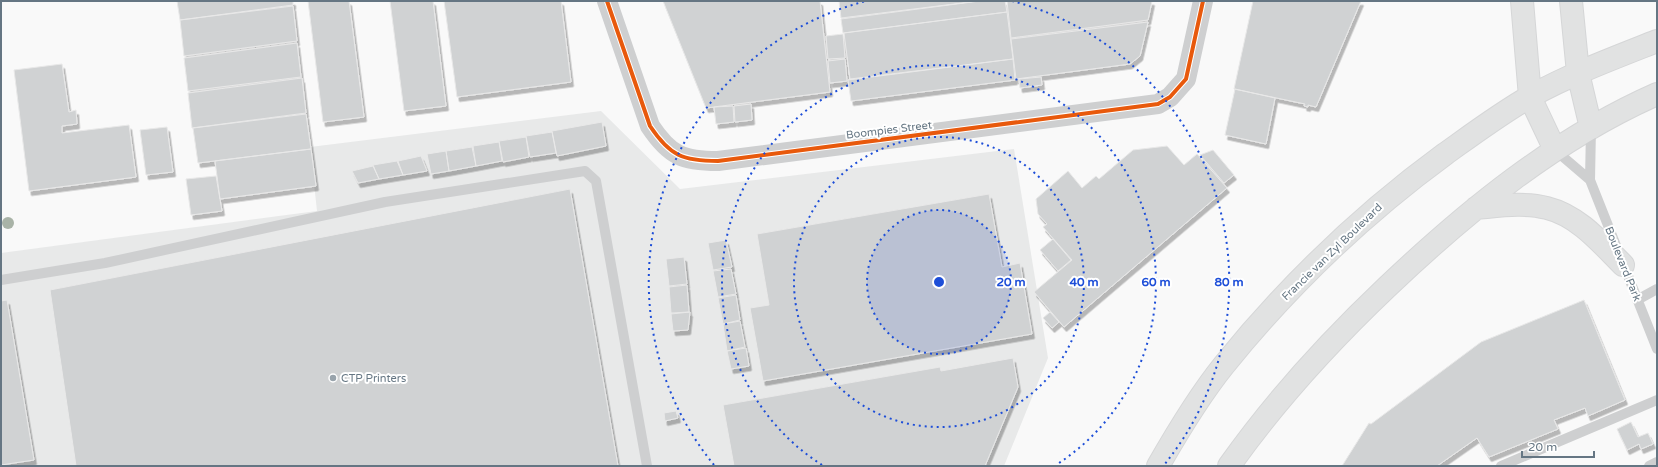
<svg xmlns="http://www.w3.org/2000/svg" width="1658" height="467" viewBox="0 0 1658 467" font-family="'Varela Round',sans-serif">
	<defs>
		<filter id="shadow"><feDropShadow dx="2.5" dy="4.5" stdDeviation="0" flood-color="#0004"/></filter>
	</defs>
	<rect width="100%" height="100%" fill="#f9f9f9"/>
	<!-- built -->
	<path fill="#e8e9e9" d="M 601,111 L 680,189 L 1014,149 L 1048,358 L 1004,466 L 1,466 L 1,253 L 317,211 L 310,147 Z"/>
	<!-- building -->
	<path fill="#d0d2d3" stroke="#e8e8e8" filter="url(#shadow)" d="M 177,1 L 293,1 L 293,5 L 180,20 Z
		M 308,1 L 349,1 L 364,117 L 323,122 Z
		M 390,1 L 433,1 L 446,106 L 404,111 Z
		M 444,1 L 561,1 L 571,82 L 457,97 Z
		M 663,1 L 820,1 L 830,92 L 706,108 Z
		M 839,1 L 978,1 L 841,18 Z
		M 980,1 L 1005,1 L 1007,12 L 843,33 L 841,19 Z
		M 1007,1 L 1152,1 L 1148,20 L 1011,38 Z
		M 1253,1 L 1361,1 L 1316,107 L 1308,105 L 1308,107 L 1304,106 L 1305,104 L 1234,89 Z
		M 293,6 L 297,41 L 184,56 L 180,20 Z
		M 1007,12 L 1013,59 L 850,79 L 844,33 Z
		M 1148,22 L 1140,56 L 1130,64 L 1016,79 L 1011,39 Z
		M 843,34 L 845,58 L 828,59 L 826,36 Z
		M 297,43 L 301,77 L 188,91 L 184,58 Z
		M 845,59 L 847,81 L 830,83 L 828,61 Z
		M 1013,59 L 1015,80 L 851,101 L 848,80 Z
		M 62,64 L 69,112 L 76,110 L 77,124 L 62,126 L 62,133 L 129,125 L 136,177 L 29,191 L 14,70 Z
		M 1041,77 L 1042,85 L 1020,88 L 1019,79 Z
		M 302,78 L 306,113 L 192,128 L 188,93 Z
		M 1235,89 L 1275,98 L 1266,144 L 1225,135 Z
		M 751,104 L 752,120 L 735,122 L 734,106 Z
		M 733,106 L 734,122 L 716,124 L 714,107 Z
		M 306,114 L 311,149 L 198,163 L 193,128 Z
		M 602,122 L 606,146 L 557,156 L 552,131 Z
		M 167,127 L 173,172 L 146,175 L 140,130 Z
		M 552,132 L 556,153 L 530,157 L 526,136 Z
		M 526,137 L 529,157 L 503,162 L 499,141 Z
		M 499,142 L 502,161 L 476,166 L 473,146 Z
		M 1167,146 L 1184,165 L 1197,154 L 1227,188 L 1064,327 L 1034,292 L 1072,260 L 1043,227 L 1047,224 L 1038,214 L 1036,199 L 1068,171 L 1082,188 L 1096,176 L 1099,179 L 1133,150 Z
		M 472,147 L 476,166 L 449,171 L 446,151 Z
		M 311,149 L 316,186 L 220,199 L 215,161 Z
		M 1213,150 L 1234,175 L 1224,183 L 1200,155 Z
		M 446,151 L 449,171 L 431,174 L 427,154 Z
		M 421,156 L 427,171 L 403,175 L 398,161 Z
		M 397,161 L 403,175 L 379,179 L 373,165 Z
		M 373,166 L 379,179 L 358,183 L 352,171 Z
		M 216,176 L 222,211 L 191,215 L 186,179 Z
		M 570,189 L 618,466 L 76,466 L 50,290 Z
		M 989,194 L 1002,267 L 1020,263 L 1032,334 L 763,381 L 750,308 L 769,305 L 757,234 Z
		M 1053,239 L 1071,260 L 1058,271 L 1040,250 Z
		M 726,240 L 732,267 L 713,270 L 708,243 Z
		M 684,257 L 687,284 L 669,286 L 666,259 Z
		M 731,269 L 736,294 L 718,297 L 713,271 Z
		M 687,285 L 689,312 L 671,313 L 669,287 Z
		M 736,295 L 740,320 L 723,324 L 718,298 Z
		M 7,300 L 34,460 L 1,465 L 1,301 Z
		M 1584,300 L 1625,400 L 1588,416 L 1585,408 L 1554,420 L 1558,429 L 1489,457 L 1477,438 L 1437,466 L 1342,466 L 1369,423 L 1371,424 L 1481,342 Z
		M 690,312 L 688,330 L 673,331 L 671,314 Z
		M 1050,312 L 1059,322 L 1052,328 L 1043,318 Z
		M 740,321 L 745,347 L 727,351 L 723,324 Z
		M 746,348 L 749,366 L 731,369 L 727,351 Z
		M 1013,358 L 1018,387 L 985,466 L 734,466 L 723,405 L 940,367 L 941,371 Z
		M 676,411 L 678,418 L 665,421 L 664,413 Z
		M 1631,422 L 1638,437 L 1648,433 L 1653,444 L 1641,449 L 1639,444 L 1627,450 L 1617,429 Z"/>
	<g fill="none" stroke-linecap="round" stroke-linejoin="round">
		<!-- secondary casing -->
		<g stroke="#d5d6d7" stroke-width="24">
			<path id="secondary" d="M 1522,1 L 1530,97 L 1555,150
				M 1571,1 L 1578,73 L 1591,128
				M 1476,208 C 1499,206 1525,202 1547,208 C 1579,216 1601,243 1623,265
				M 1158,466 C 1178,431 1199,396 1224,365 C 1288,286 1363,214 1445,154 C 1473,134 1501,113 1531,96 C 1571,74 1614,58 1657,41
				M 1229,466 C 1275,401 1329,342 1387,287 C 1467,211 1555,139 1657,94"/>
		</g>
		<!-- lane -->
		<path stroke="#cecfd0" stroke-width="10" d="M 1591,128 L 1590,180 L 1657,349
			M 1555,150 L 1590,180
			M 1,280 L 105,263 L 385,202 L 585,171 L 596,181 L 647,466
			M 1637,300 L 1657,289
			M 1501,466 L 1657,400
			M 1649,466 L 1657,462"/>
		<!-- street -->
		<path stroke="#cecfd0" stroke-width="20" d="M 607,1 L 650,126 C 670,156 683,161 718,161 L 1158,104 L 1170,97 L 1186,79 L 1203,1"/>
		<!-- secondary -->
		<use href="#secondary" stroke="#e1e2e2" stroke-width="22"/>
		<!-- cycleway casing -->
		<g stroke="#fff" stroke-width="6">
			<path id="cycleway" d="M 607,1 L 650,126 C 670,156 683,161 718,161 L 1158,104 L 1170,97 L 1186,79 L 1203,1"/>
		</g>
		<!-- cycleway -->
		<use href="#cycleway" stroke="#e8590c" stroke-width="4"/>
	</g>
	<!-- trees -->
	<circle fill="#a9b3a7" cx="8" cy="223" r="6"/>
	<!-- distance rings -->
	<circle cx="939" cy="282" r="72" fill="#1d4ed8" fill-opacity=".12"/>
	<g fill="none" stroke="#1d4ed8" stroke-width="2" stroke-dasharray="2 4">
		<circle cx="939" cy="282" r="72"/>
		<circle cx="939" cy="282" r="145"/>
		<path d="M822 465A217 217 0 1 1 1056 465"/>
		<path d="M714 465A290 290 0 0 1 866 1M1012 1A290 290 0 0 1 1164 465"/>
	</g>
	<!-- markers -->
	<circle fill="#99a4ac" stroke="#fff" stroke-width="1.5" cx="333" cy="378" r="4"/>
	<g text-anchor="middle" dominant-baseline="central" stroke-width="4" stroke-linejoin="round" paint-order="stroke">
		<!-- street labels -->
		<g font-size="11" fill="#657683" stroke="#fff">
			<text transform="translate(889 130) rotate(-7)">Boompies Street</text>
			<text transform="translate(1332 252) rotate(-44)">Francie van Zyl Boulevard</text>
			<text transform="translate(1623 264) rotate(68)">Boulevard Park</text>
		</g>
		<!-- poi labels -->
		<g font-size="11" fill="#657683" stroke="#fff" text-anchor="start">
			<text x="341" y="378">CTP Printers</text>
		</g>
	</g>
	<circle cx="939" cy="282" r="6" fill="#1d4ed8" stroke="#fff" stroke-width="2"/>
	<g font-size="12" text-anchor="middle" font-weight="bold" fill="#1d4ed8" stroke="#fff" stroke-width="4" stroke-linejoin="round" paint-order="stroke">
		<text x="1011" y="286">20 m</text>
		<text x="1084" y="286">40 m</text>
		<text x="1156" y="286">60 m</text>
		<text x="1229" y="286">80 m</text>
	</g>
	<!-- border -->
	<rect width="1658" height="467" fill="none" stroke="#657683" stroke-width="4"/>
	<!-- scale -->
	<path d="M1522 451v6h72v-6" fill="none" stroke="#657683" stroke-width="2"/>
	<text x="1528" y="451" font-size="12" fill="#657683" stroke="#ffffff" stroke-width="3" paint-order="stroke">20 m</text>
</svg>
